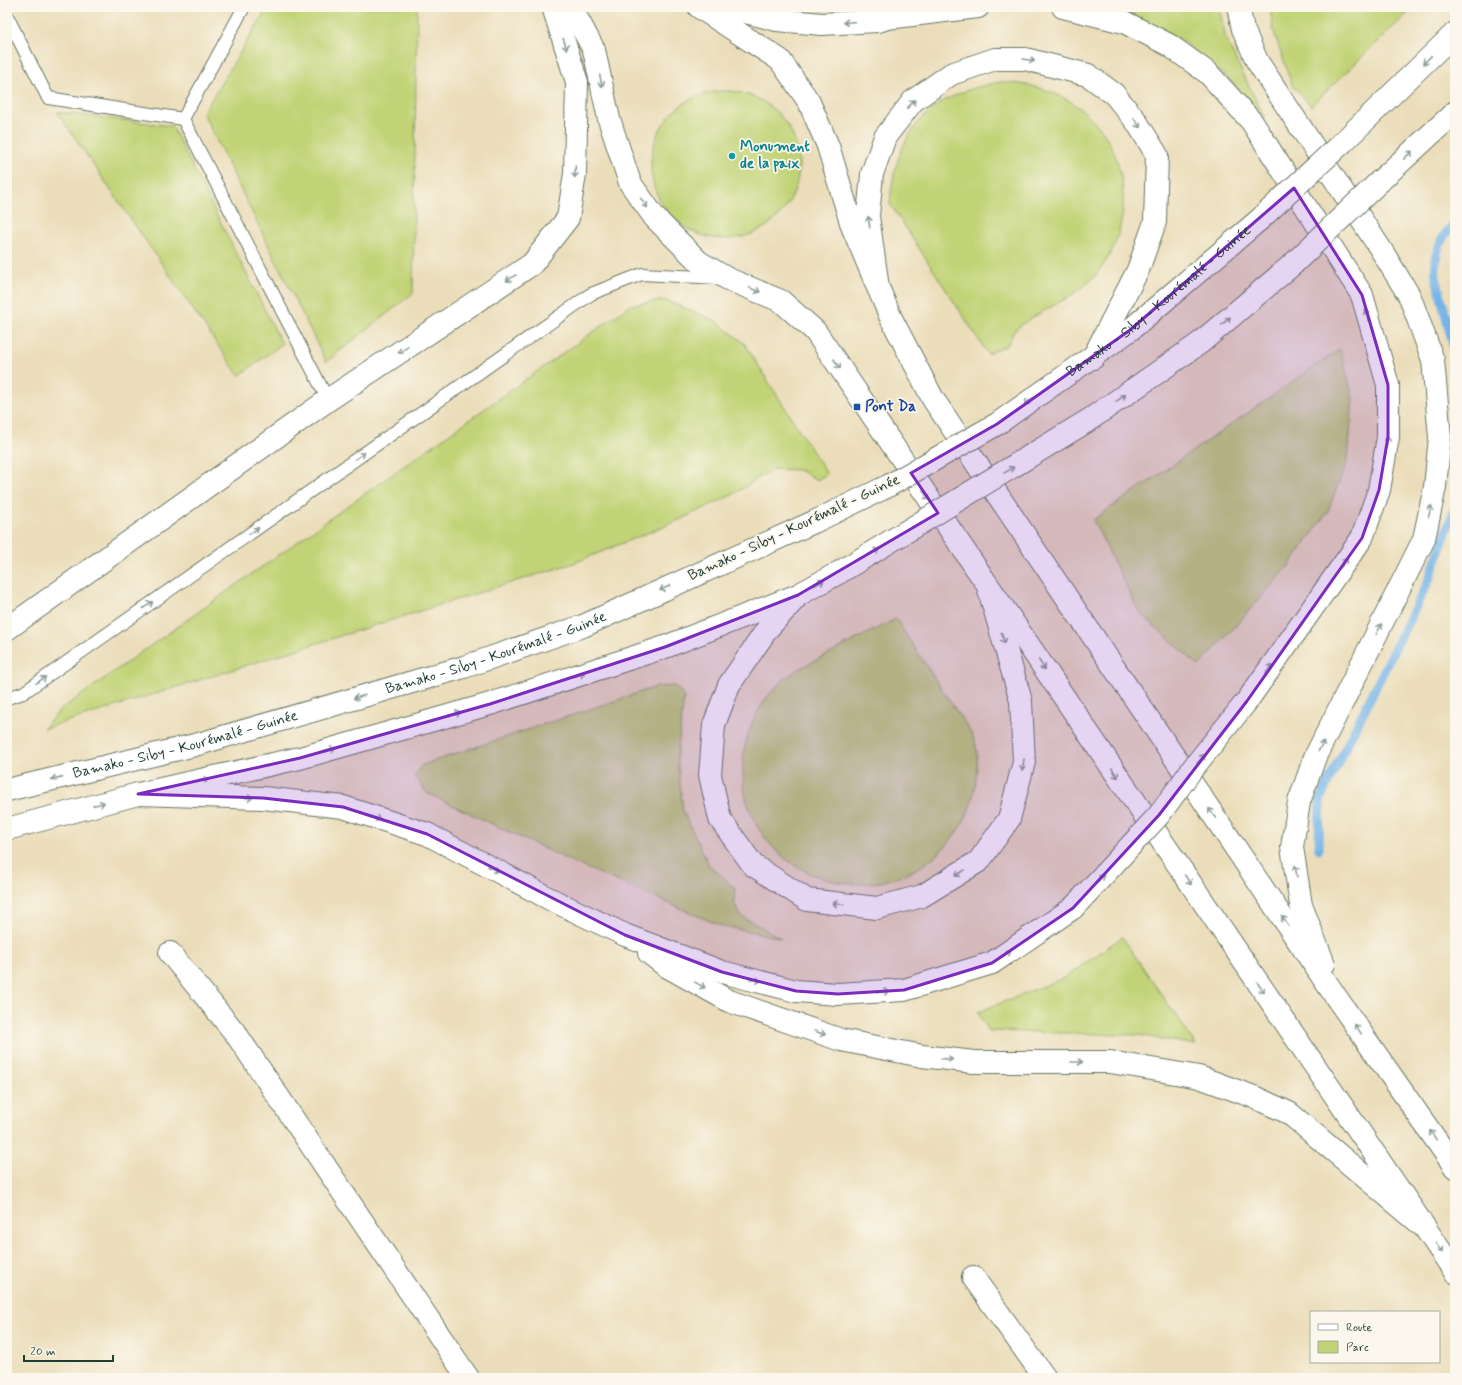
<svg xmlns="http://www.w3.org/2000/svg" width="1462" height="1385" viewBox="0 0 1462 1385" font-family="Mynerve,sans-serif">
	<rect width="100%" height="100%" fill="#fbf7ec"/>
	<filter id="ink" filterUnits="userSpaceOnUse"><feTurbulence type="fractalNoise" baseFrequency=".025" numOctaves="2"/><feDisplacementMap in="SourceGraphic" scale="8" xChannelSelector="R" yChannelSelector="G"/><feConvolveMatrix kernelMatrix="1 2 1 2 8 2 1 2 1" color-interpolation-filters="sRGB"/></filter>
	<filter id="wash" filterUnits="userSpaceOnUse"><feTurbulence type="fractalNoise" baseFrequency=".012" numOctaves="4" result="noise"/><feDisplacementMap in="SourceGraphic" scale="16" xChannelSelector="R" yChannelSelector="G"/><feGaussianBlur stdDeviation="0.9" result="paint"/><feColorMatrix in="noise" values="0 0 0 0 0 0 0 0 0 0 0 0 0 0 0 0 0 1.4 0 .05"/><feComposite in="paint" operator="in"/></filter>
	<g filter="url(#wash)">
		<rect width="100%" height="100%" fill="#ebddb9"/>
		<!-- green -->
		<path fill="#c1d376" stroke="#708855" d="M 268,7 L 417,7 L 413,293 L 326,362 L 203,113 Z
			M 1110,7 L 1219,7 L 1226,40 L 1265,118 L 1229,79 L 1182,41 Z
			M 1270,7 L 1414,7 L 1311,106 L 1292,85 L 1273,29 Z
			M 1001,82 C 1044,84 1083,100 1106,137 C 1137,188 1126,259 1075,293 C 1058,304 1030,317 1016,329 C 1012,333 1010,341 1007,345 L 988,354 L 890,204 C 895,131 930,93 1001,82 Z
			M651 165a74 74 0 1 1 148 0a74 74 0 1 1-148 0Z
			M 57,112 L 172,126 L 282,344 L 239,376 Z
			M 665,300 L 716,321 L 744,343 L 827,474 L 817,480 L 799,470 L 773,469 L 732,495 L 679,520 L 574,563 L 43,729 L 60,710 L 631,305 Z
			M 1340,349 L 1353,398 L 1348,459 L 1327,513 L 1289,566 L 1199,666 L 1139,612 L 1093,520 Z
			M 896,619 C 914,647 932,675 951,703 C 958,714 968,726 974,739 C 982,757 974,804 964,821 C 897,936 727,881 744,752 C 748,726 760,703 778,685 C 793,670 812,662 831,653 C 852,641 874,630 896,619 Z
			M 675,686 L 684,697 L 677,756 L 683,811 L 709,865 L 735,888 L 734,903 L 741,916 L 781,938 L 719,925 L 568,860 L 427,793 L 414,776 L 422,765 L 656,687 Z
			M 1122,937 L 1196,1045 L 1137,1035 L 988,1031 L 978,1012 L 1066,977 Z"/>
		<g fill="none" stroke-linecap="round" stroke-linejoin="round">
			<!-- stream -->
			<path stroke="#74b4e8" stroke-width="9" d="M 1455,223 C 1439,237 1434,256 1436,277 L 1455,353
				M 1319,849 L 1320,799 L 1429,580 L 1455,507"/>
		</g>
	</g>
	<g filter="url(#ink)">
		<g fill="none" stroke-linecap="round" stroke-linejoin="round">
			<!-- lane casing -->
			<g stroke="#667563" stroke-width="14">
				<path id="lane" d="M 244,7 L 183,119 L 328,400
					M 7,16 L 48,98 L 183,119
					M 7,698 L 23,693 L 591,294 L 642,274 L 719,278"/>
			</g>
			<!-- street casing -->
			<g stroke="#667563" stroke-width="24">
				<path id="street" d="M 170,953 L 236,1034 L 468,1378
					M 973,1277 L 1045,1378"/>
			</g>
			<!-- primary casing -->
			<g stroke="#667563" stroke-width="24">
				<path id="primary" d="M 571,7 L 594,50 L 609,119 L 630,183 L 655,218 L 699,262 L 728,279 L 781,301 L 815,331 L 1455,1272
					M 699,7 L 780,60 L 809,102 L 828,146 L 852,226 L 891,318 L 933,399 L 1338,1000 L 1455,1167
					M 1238,7 L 1243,29 L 1257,61 L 1380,248 L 1410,297 L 1433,360 L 1440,437 L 1435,487 L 1424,539 L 1315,757 L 1299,802 L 1292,847 L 1301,905 L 1324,964"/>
			</g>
			<!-- highway casing -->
			<g stroke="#667563" stroke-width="24">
				<g id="highway">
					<path d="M 725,7 L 777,20 L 822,24 L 878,21 L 887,18 L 978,7"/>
					<path d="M 1063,7 L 1124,22 L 1169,45 L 1208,73 L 1252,122 L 1362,295 L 1388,385 L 1388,437 L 1379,490 L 1362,538 L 1247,701"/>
					<path d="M 1343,142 L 1455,33"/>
					<path d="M 1380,181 L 1455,112"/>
					<path d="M 878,288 L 868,216 L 872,174 L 885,137 L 913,101 L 951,74 L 995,59 L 1025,59 L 1088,75 L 1114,94 L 1136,121 L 1157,155 L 1155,222 L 1138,270 L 1093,358"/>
					<path id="s1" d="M 1061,379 L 1130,330 L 1259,220"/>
					<path d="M 1089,420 L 1200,343 L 1293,264"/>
					<path d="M 795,599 L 768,628 L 729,685 L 714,725 L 710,775 L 720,819 L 753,865 L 807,900 L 877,908 L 922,896 L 979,861 L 1009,819 L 1024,762 L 1021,701 L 988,587"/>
					<path d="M 7,629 L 328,400 L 532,264 L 568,218 L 575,174 L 577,82 L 553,7"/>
					<path id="s2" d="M 7,790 L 195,745 L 464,667 L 583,626 L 816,521"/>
					<path d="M 138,794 L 263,798 L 343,807 L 427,834 L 550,899 L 625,935 L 722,972 L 796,991 L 838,994 L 904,990 L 992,963 L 1073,908"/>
					<path d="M 7,829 L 138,794 L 300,758 L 490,704 L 665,647 L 798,595 L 840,572"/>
					<path d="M 649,953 L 666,966 L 729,1001 L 841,1040 L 922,1056 L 974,1062 L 1110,1062 L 1199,1077 L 1254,1097 L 1289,1113 L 1422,1225"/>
				</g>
			</g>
			<!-- path -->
			<path stroke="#667563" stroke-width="2.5" stroke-dasharray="3 3" stroke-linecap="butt" d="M 1273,7 L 1290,9 L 1305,7"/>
			<!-- lane -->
			<use href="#lane" stroke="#fff" stroke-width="12"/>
			<!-- street -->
			<use href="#street" stroke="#fff" stroke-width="22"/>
			<!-- primary -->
			<use href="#primary" stroke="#fff" stroke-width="22"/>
			<!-- highway -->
			<use href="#highway" stroke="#fff" stroke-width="22"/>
			<!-- highway-bridge casing -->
			<g stroke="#667563" stroke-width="24" stroke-linecap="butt">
				<path id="highway-bridge" d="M 1259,220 L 1343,142
					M 1293,264 L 1380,181
					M 816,521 L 888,486 L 997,424 L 1061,379
					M 840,572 L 1089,420
					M 1073,908 L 1159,815 L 1193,768 L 1247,701"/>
			</g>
			<!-- highway-bridge -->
			<use href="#highway-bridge" stroke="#fff" stroke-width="22"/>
		</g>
		<!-- one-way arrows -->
		<defs><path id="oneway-shaft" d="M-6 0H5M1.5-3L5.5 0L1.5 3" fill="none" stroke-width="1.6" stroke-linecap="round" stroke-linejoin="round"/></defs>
		<g stroke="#8f9e9a">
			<use href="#oneway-shaft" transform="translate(849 22) rotate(177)"/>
			<use href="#oneway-shaft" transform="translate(565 44) rotate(73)"/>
			<use href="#oneway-shaft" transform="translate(1029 60) rotate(10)"/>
			<use href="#oneway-shaft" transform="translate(1427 60) rotate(136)"/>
			<use href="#oneway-shaft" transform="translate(601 81) rotate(78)"/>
			<use href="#oneway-shaft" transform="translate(911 104) rotate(-48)"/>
			<use href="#oneway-shaft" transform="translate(1137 123) rotate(56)"/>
			<use href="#oneway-shaft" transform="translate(1408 155) rotate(-43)"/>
			<use href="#oneway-shaft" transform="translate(575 172) rotate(94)"/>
			<use href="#oneway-shaft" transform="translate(644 203) rotate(54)"/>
			<use href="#oneway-shaft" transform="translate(869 222) rotate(-97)"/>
			<use href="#oneway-shaft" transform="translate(511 278) rotate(148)"/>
			<use href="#oneway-shaft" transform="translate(755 290) rotate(23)"/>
			<use href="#oneway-shaft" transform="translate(1367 315) rotate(-107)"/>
			<use href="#oneway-shaft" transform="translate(1226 321) rotate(-41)"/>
			<use href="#oneway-shaft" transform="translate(403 350) rotate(146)"/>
			<use href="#oneway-shaft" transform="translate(837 364) rotate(56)"/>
			<use href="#oneway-shaft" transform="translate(1121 398) rotate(-35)"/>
			<use href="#oneway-shaft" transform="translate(1029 401) rotate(144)"/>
			<use href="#oneway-shaft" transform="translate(1387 442) rotate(-82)"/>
			<use href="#oneway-shaft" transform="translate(360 456) rotate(-35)"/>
			<use href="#oneway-shaft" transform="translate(1009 470) rotate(-32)"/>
			<use href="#oneway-shaft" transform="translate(926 495) rotate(56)"/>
			<use href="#oneway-shaft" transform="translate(1430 511) rotate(-77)"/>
			<use href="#oneway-shaft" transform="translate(254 531) rotate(-35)"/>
			<use href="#oneway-shaft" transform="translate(874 552) rotate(-31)"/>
			<use href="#oneway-shaft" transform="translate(1344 563) rotate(-55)"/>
			<use href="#oneway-shaft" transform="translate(819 583) rotate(-29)"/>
			<use href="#oneway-shaft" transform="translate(665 588) rotate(156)"/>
			<use href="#oneway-shaft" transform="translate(148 605) rotate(-35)"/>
			<use href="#oneway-shaft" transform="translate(1379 629) rotate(-63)"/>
			<use href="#oneway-shaft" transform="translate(1003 638) rotate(74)"/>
			<use href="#oneway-shaft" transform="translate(1042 665) rotate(56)"/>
			<use href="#oneway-shaft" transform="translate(1269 669) rotate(-55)"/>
			<use href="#oneway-shaft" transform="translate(579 675) rotate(-18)"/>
			<use href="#oneway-shaft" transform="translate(41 680) rotate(-35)"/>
			<use href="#oneway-shaft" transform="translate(359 697) rotate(164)"/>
			<use href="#oneway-shaft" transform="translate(455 714) rotate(-16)"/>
			<use href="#oneway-shaft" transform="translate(1321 746) rotate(-63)"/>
			<use href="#oneway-shaft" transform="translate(330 750) rotate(-16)"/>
			<use href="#oneway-shaft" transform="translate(1201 759) rotate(-49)"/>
			<use href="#oneway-shaft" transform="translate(1023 765) rotate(100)"/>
			<use href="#oneway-shaft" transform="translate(1115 773) rotate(56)"/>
			<use href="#oneway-shaft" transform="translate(57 778) rotate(167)"/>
			<use href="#oneway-shaft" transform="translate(203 780) rotate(-12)"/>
			<use href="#oneway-shaft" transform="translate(247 798) rotate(2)"/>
			<use href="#oneway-shaft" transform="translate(99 804) rotate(-15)"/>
			<use href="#oneway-shaft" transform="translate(1212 813) rotate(-124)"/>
			<use href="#oneway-shaft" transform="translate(375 818) rotate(18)"/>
			<use href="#oneway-shaft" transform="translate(493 869) rotate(28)"/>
			<use href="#oneway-shaft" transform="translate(1296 871) rotate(-99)"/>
			<use href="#oneway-shaft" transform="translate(960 873) rotate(149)"/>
			<use href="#oneway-shaft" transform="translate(1100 879) rotate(-47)"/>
			<use href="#oneway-shaft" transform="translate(1188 880) rotate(56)"/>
			<use href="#oneway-shaft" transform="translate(838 904) rotate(-173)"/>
			<use href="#oneway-shaft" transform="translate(1285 921) rotate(-124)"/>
			<use href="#oneway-shaft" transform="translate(1006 954) rotate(-34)"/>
			<use href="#oneway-shaft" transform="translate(755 980) rotate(15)"/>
			<use href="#oneway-shaft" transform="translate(700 985) rotate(29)"/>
			<use href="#oneway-shaft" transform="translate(1261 988) rotate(56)"/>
			<use href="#oneway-shaft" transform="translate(883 992) rotate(-4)"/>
			<use href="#oneway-shaft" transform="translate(1358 1029) rotate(-125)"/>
			<use href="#oneway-shaft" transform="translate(820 1033) rotate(19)"/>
			<use href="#oneway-shaft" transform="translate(947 1059) rotate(6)"/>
			<use href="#oneway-shaft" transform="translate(1077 1062)"/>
			<use href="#oneway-shaft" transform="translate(1433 1135) rotate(-125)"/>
			<use href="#oneway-shaft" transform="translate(1439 1248) rotate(55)"/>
		</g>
	</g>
	<!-- marked area -->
	<path fill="#7b2cbf" fill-opacity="0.2" stroke="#7b2cbf" stroke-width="3" stroke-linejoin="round" d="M 1294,188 L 1362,295 L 1388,385 L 1388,437 L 1379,490 L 1362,538 L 1247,701 L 1159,815 L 1073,908 L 992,963 L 904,990 L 838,994 L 796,991 L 722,972 L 625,935 L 427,834 L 343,807 L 263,798 L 138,794 L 300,758 L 490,704 L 665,647 L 798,595 L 938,513 L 911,473 L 997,424 L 1130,330 Z"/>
	<!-- markers -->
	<circle fill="#0f9aa8" stroke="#fbf7ec" stroke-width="1.5" cx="732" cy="156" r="4"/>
	<rect fill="#1a4fb4" stroke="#fbf7ec" stroke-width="1.5" x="853" y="403" width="8" height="8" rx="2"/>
	<g text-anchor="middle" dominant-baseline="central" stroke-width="3.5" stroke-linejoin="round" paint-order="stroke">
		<!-- culture labels -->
		<g font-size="15" font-weight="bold" fill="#0d838f" stroke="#fbf7ec" text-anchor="start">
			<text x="740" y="147">Monument<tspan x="740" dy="17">de la paix</tspan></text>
		</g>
		<!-- street labels -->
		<g font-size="15" fill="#1f3d34" stroke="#fbf7ec">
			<text stroke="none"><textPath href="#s1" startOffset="125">Bamako - Siby - Kourémalé - Guinée</textPath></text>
			<text transform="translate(794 528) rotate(-25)">Bamako - Siby - Kourémalé - Guinée</text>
			<text stroke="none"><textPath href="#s2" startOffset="508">Bamako - Siby - Kourémalé - Guinée</textPath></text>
			<text stroke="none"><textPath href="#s2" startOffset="184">Bamako - Siby - Kourémalé - Guinée</textPath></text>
		</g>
		<!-- transit labels -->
		<g font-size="15" font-weight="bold" fill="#164399" stroke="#fbf7ec" text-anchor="start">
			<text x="865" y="407">Pont Da</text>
		</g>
	</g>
	<!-- margin -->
	<rect width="1462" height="1385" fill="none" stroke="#fbf7ec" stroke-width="24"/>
	<!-- legend -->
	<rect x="1310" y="1311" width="130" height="52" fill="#fbf7ec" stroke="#a3ada2"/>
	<rect x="1318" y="1324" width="20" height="6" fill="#ffffff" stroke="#a3ada2"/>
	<text x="1346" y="1331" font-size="12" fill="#1f3d34">Route</text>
	<rect x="1318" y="1341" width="20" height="12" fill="#c1d376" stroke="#a3ada2"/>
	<text x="1346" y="1351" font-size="12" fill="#1f3d34">Parc</text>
	<!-- scale -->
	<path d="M24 1355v6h89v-6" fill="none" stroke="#1f3d34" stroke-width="2"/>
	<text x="30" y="1355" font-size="12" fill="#1f3d34" stroke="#fbf7ec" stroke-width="3" paint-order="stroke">20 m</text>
</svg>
